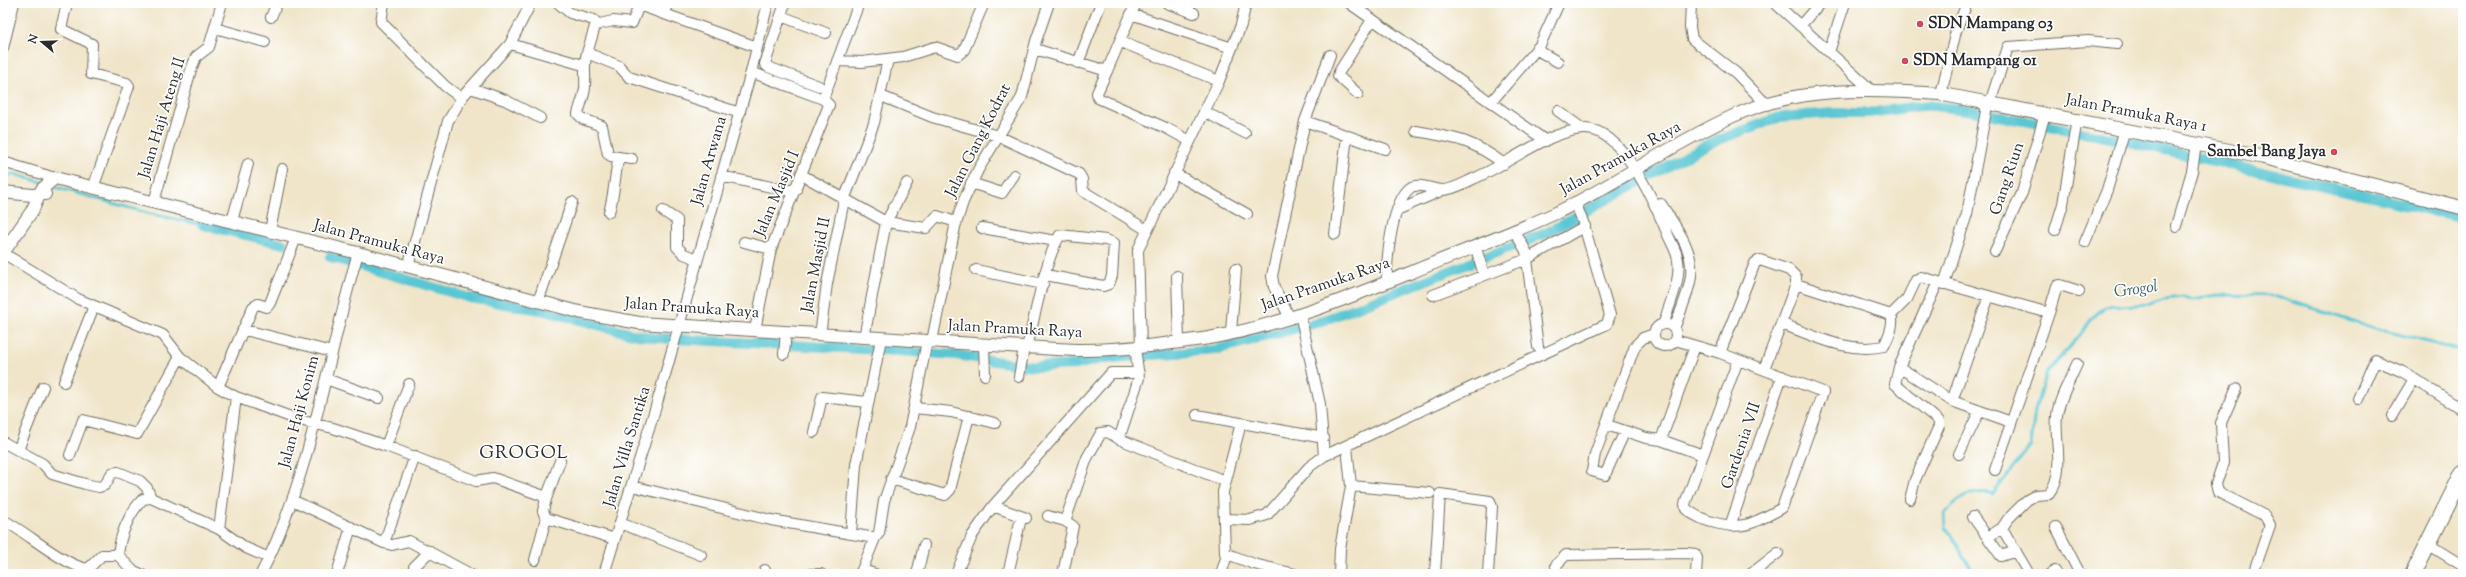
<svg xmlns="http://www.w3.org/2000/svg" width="2466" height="577" viewBox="0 0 2466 577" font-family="'Sorts Mill Goudy',serif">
	<rect width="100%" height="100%" fill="#fff"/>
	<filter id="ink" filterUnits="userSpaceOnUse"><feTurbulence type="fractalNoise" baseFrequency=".025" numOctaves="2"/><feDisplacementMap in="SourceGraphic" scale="8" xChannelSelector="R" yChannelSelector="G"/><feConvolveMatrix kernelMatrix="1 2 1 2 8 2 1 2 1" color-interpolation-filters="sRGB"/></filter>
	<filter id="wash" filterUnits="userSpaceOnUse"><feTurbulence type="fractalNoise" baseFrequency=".012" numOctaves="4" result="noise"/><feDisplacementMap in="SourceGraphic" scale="16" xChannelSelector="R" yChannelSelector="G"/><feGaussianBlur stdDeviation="0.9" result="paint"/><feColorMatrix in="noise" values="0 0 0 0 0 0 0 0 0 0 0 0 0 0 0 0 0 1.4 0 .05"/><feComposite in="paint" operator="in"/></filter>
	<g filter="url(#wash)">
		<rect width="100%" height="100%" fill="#f0e5c9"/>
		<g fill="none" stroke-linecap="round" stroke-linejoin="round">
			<!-- stream -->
			<path stroke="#5ac6d3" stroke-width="3" d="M 3,177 L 14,174 L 45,183
				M 52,186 L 151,214 L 203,225
				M 1975,574 L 1946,527 L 1945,514 C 1956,498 1974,489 1993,494 L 2031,445 L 2035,410 L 2046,373 L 2080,335 L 2092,318 L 2105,307 L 2150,304 L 2164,299 L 2183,297 L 2193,299 L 2217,295 L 2276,296 L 2360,324 L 2454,349 L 2463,354"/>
			<!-- canal -->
			<path stroke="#5ac6d3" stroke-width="10" d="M 203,225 L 283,244
				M 330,257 L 470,298 L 541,310 L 632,334 L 657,338 L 899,351 L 956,355 L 1033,367 L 1076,365 L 1101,359 L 1215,350 L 1317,323 L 1544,234 L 1710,143 L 1780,117 L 1834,113 L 1868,113 L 1928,105 L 1973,111 L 2121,140 L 2408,205 L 2463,219"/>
		</g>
	</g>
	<g filter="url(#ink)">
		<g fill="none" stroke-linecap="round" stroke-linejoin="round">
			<!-- minor casing -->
			<g stroke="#706c62" stroke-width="12">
				<path id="minor" d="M 67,3 L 61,29 L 92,44 L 91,74 L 127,83 L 129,86 L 93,188
					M 384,3 L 381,22 L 445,86 L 461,98
					M 558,3 L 570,13 L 594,20 L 596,23 L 587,53 L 619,66 L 629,77 L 740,113
					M 785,3 L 765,64 L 768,67 L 819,86
					M 1167,3 L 1194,13
					M 1349,3 L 1546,141
					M 1691,3 L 1690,27 L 1692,39 L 1736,73 L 1767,105
					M 1775,3 L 1870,89
					M 639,5 L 757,47
					M 663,14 L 668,3
					M 1131,14 L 1232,48
					M 781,16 L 826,33
					M 271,17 L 277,3
					M 595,25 L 613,21 L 632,23 L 640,3
					M 1800,26 L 1820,3
					M 215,28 L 265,42
					M 1121,42 L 1219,81
					M 510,44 L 583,65
					M 3,48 L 14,3
					M 1035,49 L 1107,71 L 1136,3
					M 1537,50 L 1558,62
					M 1829,52 L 1845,3
					M 587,53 C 583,65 586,75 585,88 C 584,97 580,105 578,114 L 583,119 L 602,126 L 608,154 L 611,156 L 632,159
					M 837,61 L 862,62 L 903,57 L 935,47 L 958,55 L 964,50 L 984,3
					M 1078,63 L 1101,3
					M 1107,71 L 1097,93 L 1098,98 L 1166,128 L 1190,141
					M 751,72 L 823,99 L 829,105 L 771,249 L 755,330
					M 471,88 L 505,100 L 540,118
					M 1358,94 L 1338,76 L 1339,72 L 1372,20
					M 1941,94 L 1956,31 L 1967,3
					M 881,96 L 932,117 L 998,136 L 1079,174 L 1082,179 L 1083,191 L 1147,230
					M 823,99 L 859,3
					M 1491,102 L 1540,45 L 1559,3
					M 1990,103 L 2008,47 L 2088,41 L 2117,44
					M 1558,111 L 1583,129
					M 1205,112 L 1245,133
					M 1305,121 L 1385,149
					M 1416,131 C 1455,138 1471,139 1504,164
					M 3,162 L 55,178
					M 1174,173 L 1247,214
					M 802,175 L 886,222 L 926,228 L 937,216 L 956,222
					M 721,176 L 785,190 L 796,190
					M 971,183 L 1002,193 L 1014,175
					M 154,202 L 191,70 L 196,57 L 209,47 L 222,3
					M 1661,204 C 1675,226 1694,249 1691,276 C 1689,293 1680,312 1674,329
					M 1397,210 L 1443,190
					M 663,211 L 677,220 L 677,247 L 684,254 L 697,259
					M 609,212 C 615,193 614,176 619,157
					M 232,221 L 248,164
					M 2176,226 L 2192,171 L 2196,144
					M 982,228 L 1056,241
					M 1514,230 L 1526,251 L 1538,347
					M 2055,230 L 2063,204 L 2077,119
					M 270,231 L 282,169
					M 1335,234 L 1347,136
					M 744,242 L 771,249
					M 2085,242 L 2107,190 L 2125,129
					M 1476,248 L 1484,275
					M 1995,251 L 2022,193 L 2045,114
					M 3,253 L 78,299 L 163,335 L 180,357 L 218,387 L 236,397 L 299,420 L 333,428 L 386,446 L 476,481 L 493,478 L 541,495 L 546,499 L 543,511 L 546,518 L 615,539
					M 408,267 L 448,121 L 463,96 L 510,44 L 531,3
					M 976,270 L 1043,284
					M 1177,276 L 1179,342
					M 1387,282 C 1386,260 1392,202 1410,188 C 1417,182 1434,190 1442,190 C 1453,190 1464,183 1473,179 C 1507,165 1546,132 1583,129 C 1622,126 1656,206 1668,235 C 1671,242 1677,252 1678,260 C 1681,283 1669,302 1664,324
					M 1944,284 L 1967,214 L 1986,111 L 1986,102
					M 1433,295 L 1527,259 L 1585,226
					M 538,302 L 572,202
					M 2049,313 L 2057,286 L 2060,285 L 2079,291
					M 1300,314 L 1320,404 L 1324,456
					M 1891,315 L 1907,299 L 1916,280 L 1921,277 L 2049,313 L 1995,470
					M 1290,318 L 1274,287 L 1272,276 L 1305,121 L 1330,55
					M1654 335a11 11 0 1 1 22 0a11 11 0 1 1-22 0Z
					M 1782,324 C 1815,336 1848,354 1884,346 C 1888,338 1895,324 1891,315 L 1796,284
					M 245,330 L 332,352
					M 1231,332 L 1236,269
					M 820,335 L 827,284 L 844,200 L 874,123 L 888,59
					M 864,338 L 886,222 L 907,183
					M 1675,340 L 1720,353 L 1823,392 L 1782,508 C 1773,513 1764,518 1754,522 C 1734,531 1702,522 1686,509 L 1685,504 L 1738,360
					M 932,341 L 955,227 L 963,202 L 978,170 L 1022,97 L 1036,41 L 1049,3
					M 984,344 L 985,375
					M 1141,346 L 1138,250 L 1219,81 L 1241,25 L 1246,3
					M 1027,347 C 1035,317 1045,259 1060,235 L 1106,240 L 1114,243 L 1112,276 L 1109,284 L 1103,286 L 1046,275
					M 1135,347 L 1139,378 L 1119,439 L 1225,481
					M 1720,353 L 1755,263 L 1760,260 L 1789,270 L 1796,277 L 1796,284 L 1764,369
					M 784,354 L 786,332
					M 1899,367 L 1952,401 L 2011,422
					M 1019,377 L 1024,347
					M 326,379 L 379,398
					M 64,382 L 94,306
					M 218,387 L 253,307 L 258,304 L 267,307 L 270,303 L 296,238
					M 2236,389 L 2221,423 L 2223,463 L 2216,484 L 2218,492 L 2265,516 L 2270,525 L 2253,574
					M 236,397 L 219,529 L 246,548 L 269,558
					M 2358,399 L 2375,360 L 2403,372 L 2463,410
					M 1952,401 L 1989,296
					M 915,408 L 951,412 L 995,423
					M 1197,415 L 1324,438
					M 2392,416 L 2414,379
					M 1241,423 L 1223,492 L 1225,553 L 1254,564 L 1295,574
					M 1607,425 L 1646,438 L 1661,440 L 1695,346
					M 1625,431 L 1605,475 L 1592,471 L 1595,454 L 1635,346 L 1643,338 L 1654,334
					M 814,432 L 822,397 L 867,402
					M 1661,440 L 1703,455
					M 3,442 L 43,464 L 52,474 L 85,484 L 99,487 L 105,485 L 112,473 L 118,472 L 140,481 L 147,488 L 151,498
					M 386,446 L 409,384
					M 18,450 L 43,387
					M 1959,454 L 1979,412
					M 70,455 L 83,420 L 137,434 L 180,357
					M 891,479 L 945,495 L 950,490 L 969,416
					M 632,486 L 771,520 L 875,538
					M 1351,486 L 1430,493
					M 546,499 L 560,461
					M 1910,499 L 1915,480 L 1939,426 L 1939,421 L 1895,384 L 1899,367 L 1938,282
					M 292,500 L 384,543 L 392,545 L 409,541 L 470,574
					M 993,506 L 1026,518
					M 1048,516 L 1065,521 L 1073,526 L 1063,574
					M 1973,517 L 2001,556 L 2016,551
					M 1226,519 L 1250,520 L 1267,515 L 1309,467 L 1324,456 L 1607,324 L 1610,315 L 1583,222 L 1575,202
					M 3,520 C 28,533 63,565 88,569 L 102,555 L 118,555
					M 1065,521 L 1087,458 L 1101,433 L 1108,432 L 1119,439
					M 620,523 L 701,555
					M 1730,526 L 1782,376
					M 2056,527 L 2080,574
					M 2002,528 L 2029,574
					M 851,534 L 856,465 L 881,339
					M 1988,537 L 2002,528 L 2008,519 L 2027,500 L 2036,495 L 2049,494 C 2066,472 2054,440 2057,416 C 2058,401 2071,378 2077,364
					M 384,543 L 415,456
					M 2428,544 L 2463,566
					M 535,560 L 546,518
					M 862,570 L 875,538 L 879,533 L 884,501 L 910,427 L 927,341
					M 141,574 L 132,570 L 118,555 C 120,535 129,513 143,499 L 151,498 L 219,529
					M 261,574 C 312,474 326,360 358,253
					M 337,574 L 351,527
					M 413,574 L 414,567 L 430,551
					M 604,574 L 657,403 L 751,72 L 768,3
					M 764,574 L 765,570
					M 811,574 L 821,574
					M 860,574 L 862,570 L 875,574
					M 917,574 L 924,545
					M 956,574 L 972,536 L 993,506 L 1111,373 L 1139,373
					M 1008,574 L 1021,518
					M 1221,574 L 1227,555
					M 1339,574 L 1340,549 L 1351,486 L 1347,447
					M 1435,574 L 1440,494 L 1490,501 L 1492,507 L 1488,574
					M 1557,574 L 1556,565 L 1566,555 L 1687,553 L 1695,554 L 1697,558 L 1696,574
					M 1751,574 L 1778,553
					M 2050,574 L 2055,571"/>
			</g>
			<!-- tertiary casing -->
			<g stroke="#706c62" stroke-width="14">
				<path id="tertiary" d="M 3,192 L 32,195 L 45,194
					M 3,253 L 32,211 L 42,189 L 55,178 L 358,253 L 579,312 L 639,323 L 1024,347 C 1044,348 1063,350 1083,350 C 1125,350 1167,344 1209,338 C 1279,326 1346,299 1412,272 C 1460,252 1508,235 1556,213 C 1616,184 1670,145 1731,117 C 1797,86 1870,89 1941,94"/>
			</g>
			<!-- secondary casing -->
			<g stroke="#706c62" stroke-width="15">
				<path id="secondary" d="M 1941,94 L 2262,157 L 2463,208"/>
			</g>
			<!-- trunk casing -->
			<g stroke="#706c62" stroke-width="18">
				<path id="trunk" d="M 2413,574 L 2463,473"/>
			</g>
			<!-- minor -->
			<use href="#minor" stroke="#fff" stroke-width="10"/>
			<!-- tertiary -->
			<use href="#tertiary" stroke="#fff" stroke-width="12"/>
			<!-- secondary -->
			<use href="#secondary" stroke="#fff" stroke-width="13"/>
			<!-- trunk -->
			<use href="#trunk" stroke="#fff" stroke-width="16"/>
		</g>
	</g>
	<!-- markers -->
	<g fill="#d1495b" stroke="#fff" stroke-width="1.5">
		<circle cx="1920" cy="24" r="4"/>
		<circle cx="1905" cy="61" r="4"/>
		<circle cx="2334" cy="152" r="4"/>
	</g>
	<g text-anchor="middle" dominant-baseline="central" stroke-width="3.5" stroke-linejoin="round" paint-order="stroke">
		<!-- poi labels -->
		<g font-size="16" font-weight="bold" fill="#2b2b2b" stroke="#fff" text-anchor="start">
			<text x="1928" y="24">SDN Mampang 03</text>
			<text x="1913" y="61">SDN Mampang 01</text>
			<text x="2326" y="152" text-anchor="end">Sambel Bang Jaya</text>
		</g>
		<!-- street labels -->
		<g font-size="16" fill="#2b2b2b" stroke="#fff">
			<text transform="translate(2136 114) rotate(11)">Jalan Pramuka Raya 1</text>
			<text transform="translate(163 118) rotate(-73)">Jalan Haji Ateng II</text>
			<text transform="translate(979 141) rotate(-63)">Jalan Gang Kodrat</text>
			<text transform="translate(1621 159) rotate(-29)">Jalan Pramuka Raya</text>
			<text transform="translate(710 161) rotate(-74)">Jalan Arwana</text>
			<text transform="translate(2008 179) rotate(-71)">Gang Riun</text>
			<text transform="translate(778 194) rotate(-67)">Jalan Masjid I</text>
			<text transform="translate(379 243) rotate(15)">Jalan Pramuka Raya</text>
			<text transform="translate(817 265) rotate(-79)">Jalan Masjid II</text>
			<text transform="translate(1326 285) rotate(-19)">Jalan Pramuka Raya</text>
			<text transform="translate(692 309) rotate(4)">Jalan Pramuka Raya</text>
			<text transform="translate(1015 330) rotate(3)">Jalan Pramuka Raya</text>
			<text transform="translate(300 412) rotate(-75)">Jalan Haji Konim</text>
			<text transform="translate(1742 446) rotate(-71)">Gardenia VII</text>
			<text transform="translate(628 447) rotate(-73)">Jalan Villa Santika</text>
		</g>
		<!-- water labels -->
		<g font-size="17" font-style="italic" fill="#3b6166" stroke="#fff">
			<text transform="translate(2136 290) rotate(-8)">Grogol</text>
		</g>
		<!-- quarter labels -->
		<g font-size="18" letter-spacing="1" fill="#2b2b2b" stroke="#fff">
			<text x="524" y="454">GROGOL</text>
		</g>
	</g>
	<!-- margin -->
	<rect width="2466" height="577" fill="none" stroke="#fff" stroke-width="16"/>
	<!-- north arrow -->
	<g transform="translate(42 42) rotate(289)" stroke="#ffffff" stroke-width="3" paint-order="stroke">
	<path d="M0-3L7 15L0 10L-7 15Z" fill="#2b2b2b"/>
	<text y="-6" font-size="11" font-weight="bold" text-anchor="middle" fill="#2b2b2b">N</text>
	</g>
</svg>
